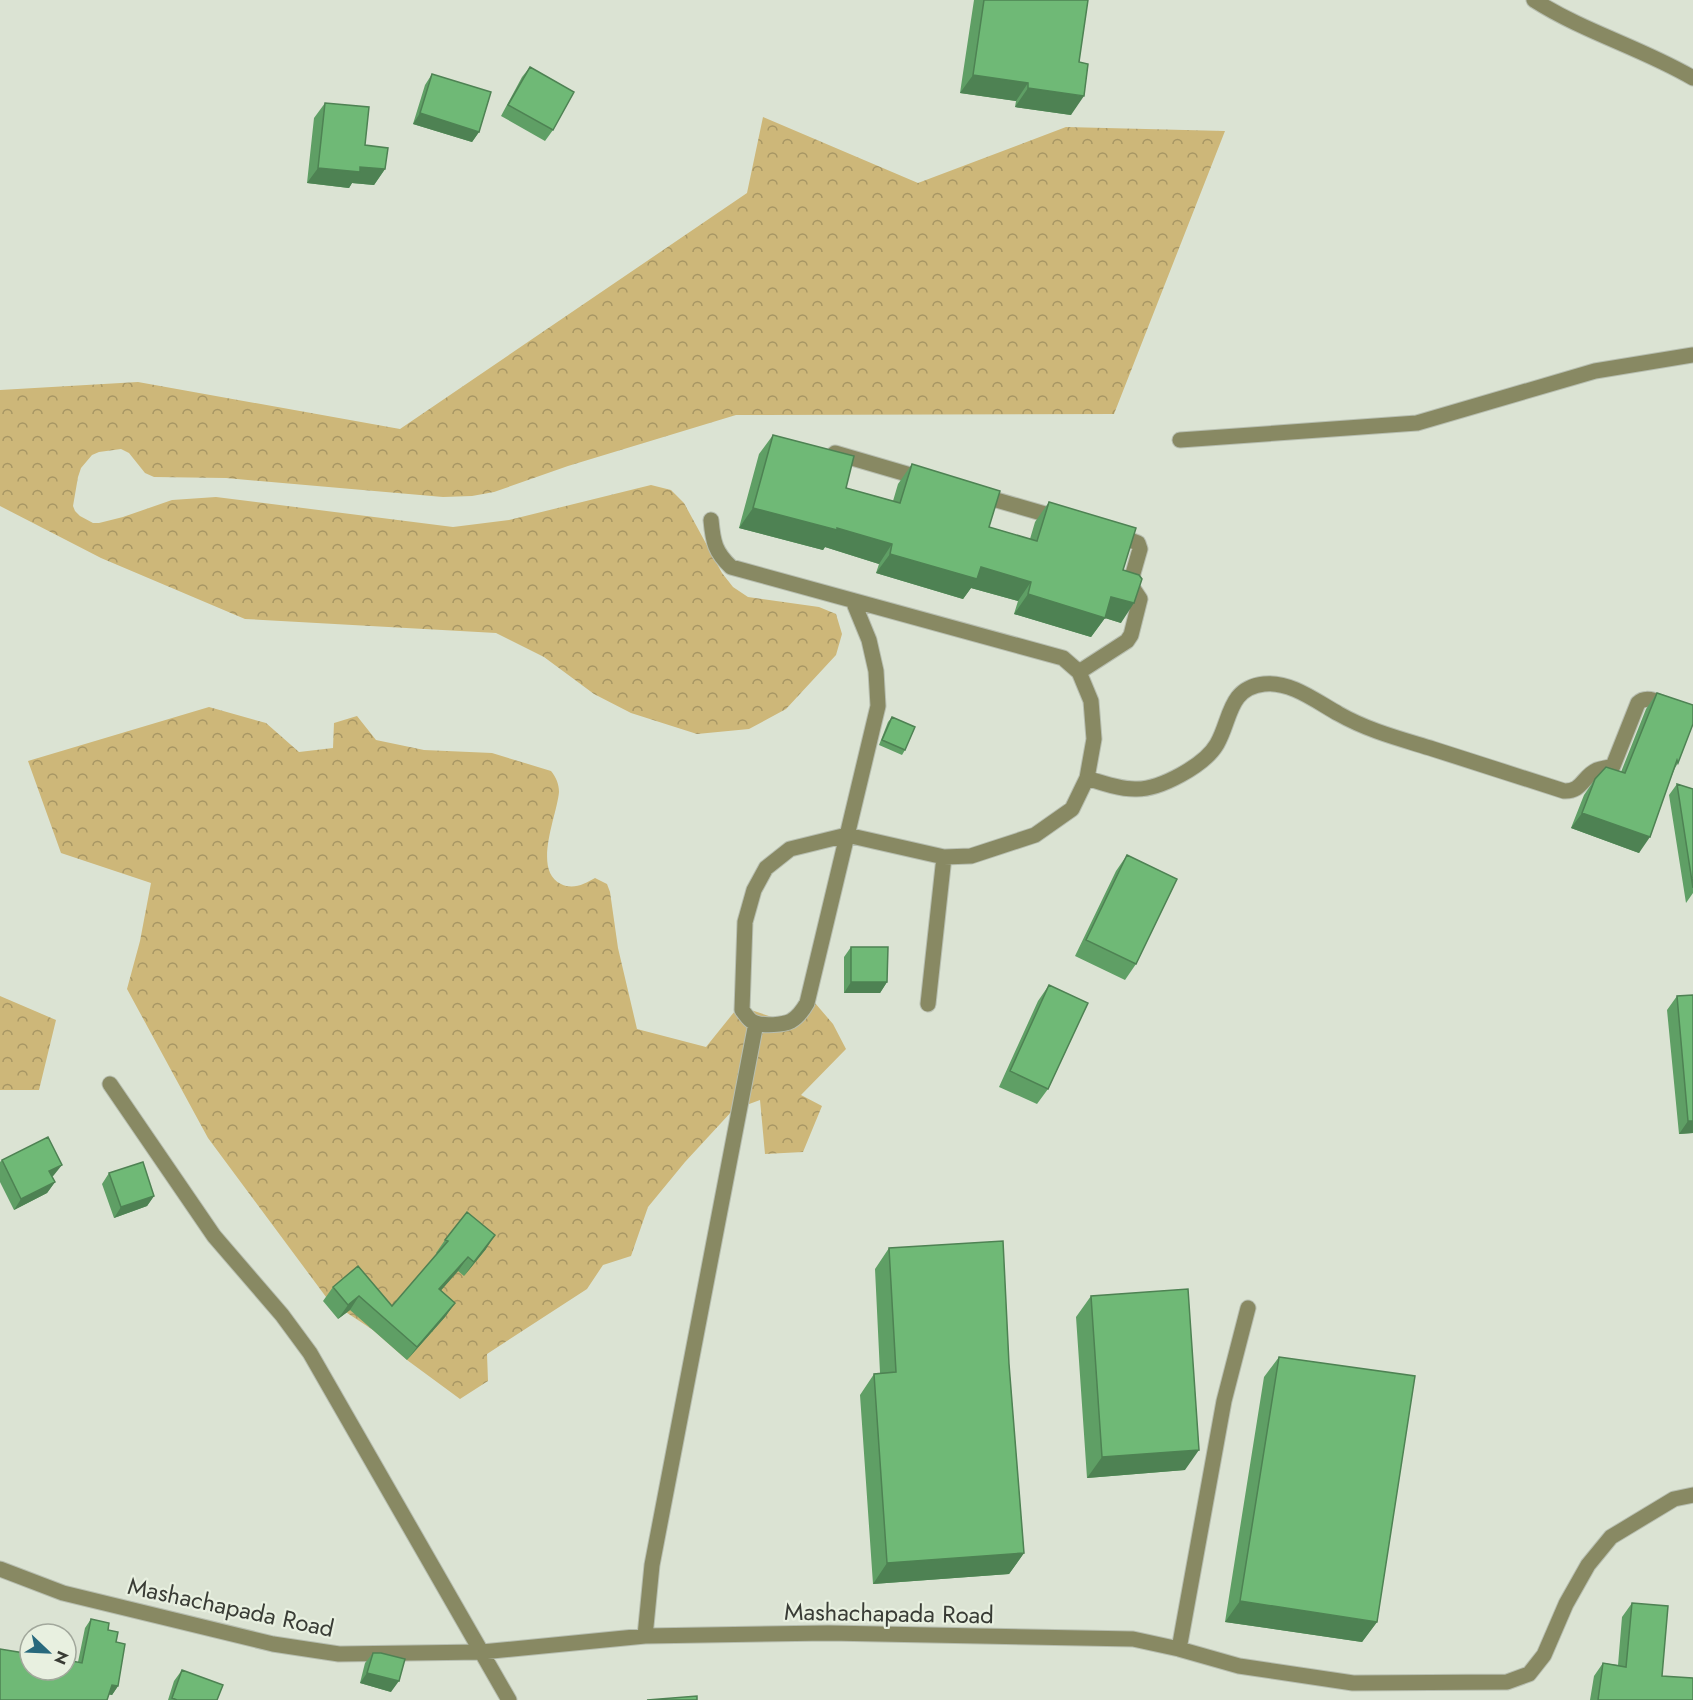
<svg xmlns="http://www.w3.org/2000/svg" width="1693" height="1700" viewBox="0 0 1693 1700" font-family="Jost,sans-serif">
	<defs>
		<pattern id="forest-crowns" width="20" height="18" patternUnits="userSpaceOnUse" patternTransform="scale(1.5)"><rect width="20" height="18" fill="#cdb779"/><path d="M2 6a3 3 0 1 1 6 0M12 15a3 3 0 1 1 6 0" fill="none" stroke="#a79664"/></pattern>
	</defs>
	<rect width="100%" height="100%" fill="#dbe3d3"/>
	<!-- forest -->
	<path fill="url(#forest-crowns)" d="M 763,117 L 918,183 L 1066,127 L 1225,131 L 1114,414 L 736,415 L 568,466 L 494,492 L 472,496 L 443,497 L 226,478 L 154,477 L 145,473 L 129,453 L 121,449 L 99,452 L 92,455 L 81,468 L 78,477 L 73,506 L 75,511 L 80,516 L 93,523 L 99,523 L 123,517 L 172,500 L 216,497 L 453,527 L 509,520 L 651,485 L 671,490 L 684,503 L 722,573 L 733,587 L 748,597 L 819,607 L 836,614 L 842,634 L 836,655 L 786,709 L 749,729 L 697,734 L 631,713 L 594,694 L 544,657 L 496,633 L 245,619 L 101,558 L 0,506 L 0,390 L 138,382 L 400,429 L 747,193 Z
		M 209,707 L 266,723 L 299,752 L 333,748 L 334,723 L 357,716 L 376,740 L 424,750 L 492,753 L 551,771 C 556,777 559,784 559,792 C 557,816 532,870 561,884 C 573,890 585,884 595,878 L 607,884 L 610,892 L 618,948 L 637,1029 L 706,1047 L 739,1006 L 784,1021 L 809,996 L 833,1024 L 846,1049 L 801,1095 L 822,1106 L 803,1152 L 765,1154 L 760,1100 L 733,1110 L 685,1162 L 648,1207 L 631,1256 L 603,1265 L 587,1289 L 487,1354 L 488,1381 L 460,1399 L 407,1360 L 373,1330 L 329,1301 L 208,1138 L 127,989 L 140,941 L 151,883 L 61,853 L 28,761 Z
		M 0,996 L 56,1020 L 39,1090 L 0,1090 Z"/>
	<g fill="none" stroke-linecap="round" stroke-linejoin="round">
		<!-- minor casing -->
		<g stroke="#b7beb0" stroke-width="17">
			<path id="minor" d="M 1534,0 C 1584,32 1642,48 1693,78
				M 1180,440 L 1417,423 L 1595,371 L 1693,355
				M 835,453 L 924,479
				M 979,495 L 1059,518
				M 711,520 C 713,542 715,552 731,567 L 1063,658 L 1079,672 L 1091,701 L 1094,739 L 1087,778 L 1072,809 L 1035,835 L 971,856 L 944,857 L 847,835 L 790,849 L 766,868 L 754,890 L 745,922 L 742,1010 C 746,1015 750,1022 756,1023 C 764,1026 783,1025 791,1021 C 798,1017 803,1010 807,1003 L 878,706 L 876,671 L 869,640 L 853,601
				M 1079,672 L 1127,641 L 1131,635 L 1140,599 L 1130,584 L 1140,549 L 1138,543 L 1114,534
				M 1087,778 C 1102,783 1119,789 1135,789 C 1160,790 1205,765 1217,744 C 1231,720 1228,688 1264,684 C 1291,681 1317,702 1339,714 C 1369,731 1401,739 1433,749 C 1477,763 1520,777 1564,791 C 1582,792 1583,776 1597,770 C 1602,768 1608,768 1613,766 L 1638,703 C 1647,694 1660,703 1671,707
				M 928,1004 L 944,857
				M 110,1084 L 214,1236 L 282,1315 L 310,1353 L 509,1700
				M 0,1569 L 63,1593 L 273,1644 L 339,1654 L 482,1652 L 645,1636 L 829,1633 L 1133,1639 L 1179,1649 L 1239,1666 L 1353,1683 L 1507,1682 L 1529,1674 L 1544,1655 L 1566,1604 L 1588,1565 L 1611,1537 L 1674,1499 L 1693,1495
				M 645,1636 L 652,1565 L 756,1023
				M 1179,1649 L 1224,1401 L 1248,1308"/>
		</g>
		<!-- minor -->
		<use href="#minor" stroke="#888963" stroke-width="15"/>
	</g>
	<!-- wall -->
	<path fill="#5f9f65" d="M 974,0 L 1088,0 L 1071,115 L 1015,107 L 1016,101 L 960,93 Z
		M 530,67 L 553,130 L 545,141 L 501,116 L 522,77 Z
		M 432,74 L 479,132 L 472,142 L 413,124 L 425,85 Z
		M 325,103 L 385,169 L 374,185 L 352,183 L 349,188 L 307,183 L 314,118 Z
		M 773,435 L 846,488 L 893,501 L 898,484 L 912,464 L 989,527 L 1030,539 L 1035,522 L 1049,502 L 1123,570 L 1121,623 L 1105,618 L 1091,637 L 1014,614 L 1018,601 L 971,588 L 963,599 L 876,573 L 879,564 L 825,547 L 823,550 L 739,528 L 759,454 Z
		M 1657,693 L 1678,763 L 1675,768 L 1639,853 L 1571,828 L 1584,795 L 1595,779 L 1621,772 L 1646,709 Z
		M 892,717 L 905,750 L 902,755 L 879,745 L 888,722 Z
		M 1677,784 L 1693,789 L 1693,893 L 1686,903 L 1669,795 Z
		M 1127,855 L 1136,964 L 1125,980 L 1075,956 L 1116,871 Z
		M 851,947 L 887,982 L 880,993 L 844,993 L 844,957 Z
		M 1049,985 L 1048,1089 L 1037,1104 L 999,1087 L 1038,1001 Z
		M 1693,995 L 1693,1133 L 1679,1134 L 1667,1010 L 1677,996 Z
		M 2,1160 L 54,1175 L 52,1177 L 55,1182 L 47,1193 L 14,1210 L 0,1182 L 0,1162 Z
		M 109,1173 L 154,1196 L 147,1206 L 114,1218 L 102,1184 Z
		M 445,1240 L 486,1249 L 464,1276 L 458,1271 L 441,1290 L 455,1303 L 445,1317 L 407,1360 L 350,1310 L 338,1319 L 323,1301 L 333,1287 L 392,1306 L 437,1254 L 436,1253 Z
		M 889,1248 L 1009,1364 L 1024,1553 L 1009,1574 L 873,1584 L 860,1395 L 874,1374 L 880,1373 L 875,1269 Z
		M 1091,1296 L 1185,1470 L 1087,1478 L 1076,1317 Z
		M 1279,1357 L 1377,1622 L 1362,1642 L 1225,1622 L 1264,1377 Z
		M 1632,1603 L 1662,1676 L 1693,1700 L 1590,1700 L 1594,1676 L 1603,1663 L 1618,1665 L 1622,1617 Z
		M 91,1619 L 108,1630 L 116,1642 L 118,1686 L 112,1695 L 109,1694 L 78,1662 L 85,1628 Z
		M 373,1653 L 391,1692 L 360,1683 L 365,1663 Z
		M 182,1670 L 217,1700 L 168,1700 L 174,1681 Z"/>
	<!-- shaded-wall -->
	<path fill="#4e8253" d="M 973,75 L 1028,83 L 1016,101 L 960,93 Z
		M 1028,88 L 1084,96 L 1071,115 L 1015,107 Z
		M 420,113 L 479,132 L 472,142 L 413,124 Z
		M 360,167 L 385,169 L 374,185 L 352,183 L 349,188 L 307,183 L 318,168 Z
		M 753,508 L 837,528 L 892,544 L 879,564 L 825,547 L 823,550 L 739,528 Z
		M 890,554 L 981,567 L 1031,582 L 1018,601 L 971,588 L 963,599 L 876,573 Z
		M 1028,594 L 1111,597 L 1134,603 L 1121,623 L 1105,618 L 1091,637 L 1014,614 Z
		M 1582,813 L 1650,837 L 1639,853 L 1571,828 Z
		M 851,982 L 887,982 L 880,993 L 844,993 Z
		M 1688,1121 L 1693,1121 L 1693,1133 L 1679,1134 Z
		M 62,1165 L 54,1175 L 42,1182 L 49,1171 Z
		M 55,1182 L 47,1193 L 14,1210 L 21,1199 Z
		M 154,1196 L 147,1206 L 114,1218 L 121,1207 Z
		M 495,1235 L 486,1249 L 464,1276 L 474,1262 Z
		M 468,1257 L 458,1271 L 430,1303 L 439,1289 Z
		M 359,1296 L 350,1310 L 338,1319 L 348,1305 Z
		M 455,1303 L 445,1317 L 407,1360 L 417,1347 Z
		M 1199,1450 L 1185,1470 L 1087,1478 L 1102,1457 Z
		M 1024,1553 L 1009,1574 L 873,1584 L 887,1563 Z
		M 1240,1601 L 1377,1622 L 1362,1642 L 1225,1622 Z
		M 367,1673 L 399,1681 L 391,1692 L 360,1683 Z
		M 112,1685 L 118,1686 L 112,1695 L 106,1694 Z"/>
	<!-- building -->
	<path fill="#6fb976" stroke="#4e8253" stroke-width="1.5" d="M 984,0 L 1088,0 L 1079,62 L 1088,64 L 1084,96 L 1028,88 L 1028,83 L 973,75 Z
		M 530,67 L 574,92 L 553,130 L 508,105 Z
		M 432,74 L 491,92 L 479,132 L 420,113 Z
		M 325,103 L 369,107 L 365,145 L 388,148 L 385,169 L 360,167 L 360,172 L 318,168 Z
		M 773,435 L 854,456 L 846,488 L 900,503 L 912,464 L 1000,491 L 989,527 L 1037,541 L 1049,502 L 1136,528 L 1123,570 L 1139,575 L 1142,579 L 1134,603 L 1111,597 L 1105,618 L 1028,594 L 1031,582 L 981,567 L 977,579 L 890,554 L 892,544 L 837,528 L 837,530 L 753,508 Z
		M 1657,693 L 1693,705 L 1693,724 L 1678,763 L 1677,760 L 1650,837 L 1582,813 L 1595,779 L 1606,767 L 1625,773 Z
		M 892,717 L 915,727 L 905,750 L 882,740 Z
		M 1677,784 L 1693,789 L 1693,888 Z
		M 1127,855 L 1177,879 L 1136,964 L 1086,940 Z
		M 851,947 L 888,947 L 887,982 L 851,982 Z
		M 1049,985 L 1088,1003 L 1048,1089 L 1010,1071 Z
		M 1693,995 L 1693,1121 L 1688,1121 L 1677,996 Z
		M 48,1137 L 62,1165 L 49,1171 L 55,1182 L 21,1199 L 2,1160 Z
		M 143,1162 L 154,1196 L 121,1207 L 109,1173 Z
		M 467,1212 L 495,1235 L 474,1262 L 468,1257 L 439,1289 L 455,1303 L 417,1347 L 359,1296 L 348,1305 L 333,1287 L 358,1266 L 392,1306 L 448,1241 L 445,1240 Z
		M 1003,1241 L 1009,1364 L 1024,1553 L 887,1563 L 874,1374 L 896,1372 L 889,1248 Z
		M 1188,1289 L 1199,1450 L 1102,1457 L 1091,1296 Z
		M 1279,1357 L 1415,1376 L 1377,1622 L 1240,1601 Z
		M 1632,1603 L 1668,1606 L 1662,1676 L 1693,1678 L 1693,1700 L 1598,1700 L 1603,1663 L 1626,1667 Z
		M 91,1619 L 109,1623 L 108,1630 L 118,1632 L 116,1642 L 125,1644 L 118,1686 L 112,1685 L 107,1700 L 0,1700 L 0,1649 L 30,1654 L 30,1670 L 66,1670 L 66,1660 L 82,1663 Z
		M 373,1653 L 381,1653 L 405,1659 L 399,1681 L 367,1673 Z
		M 182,1670 L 223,1685 L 217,1700 L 177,1700 L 172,1698 Z
		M 697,1696 L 697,1700 L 647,1700 Z"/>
	<g text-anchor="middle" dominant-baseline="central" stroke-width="4.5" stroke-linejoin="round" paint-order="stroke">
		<!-- street labels -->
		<g font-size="24" fill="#393c35" stroke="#e8f0e0">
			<text transform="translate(231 1607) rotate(12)">Mashachapada Road</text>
			<text transform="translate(889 1613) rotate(1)">Mashachapada Road</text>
		</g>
	</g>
	<!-- north arrow -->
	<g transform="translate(48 1652) rotate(113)"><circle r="28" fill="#e8f0e0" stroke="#a2a89c" stroke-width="1.5"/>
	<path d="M0-4.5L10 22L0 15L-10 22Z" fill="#28697d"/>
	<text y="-9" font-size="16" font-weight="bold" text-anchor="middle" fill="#393c35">N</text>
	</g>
</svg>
